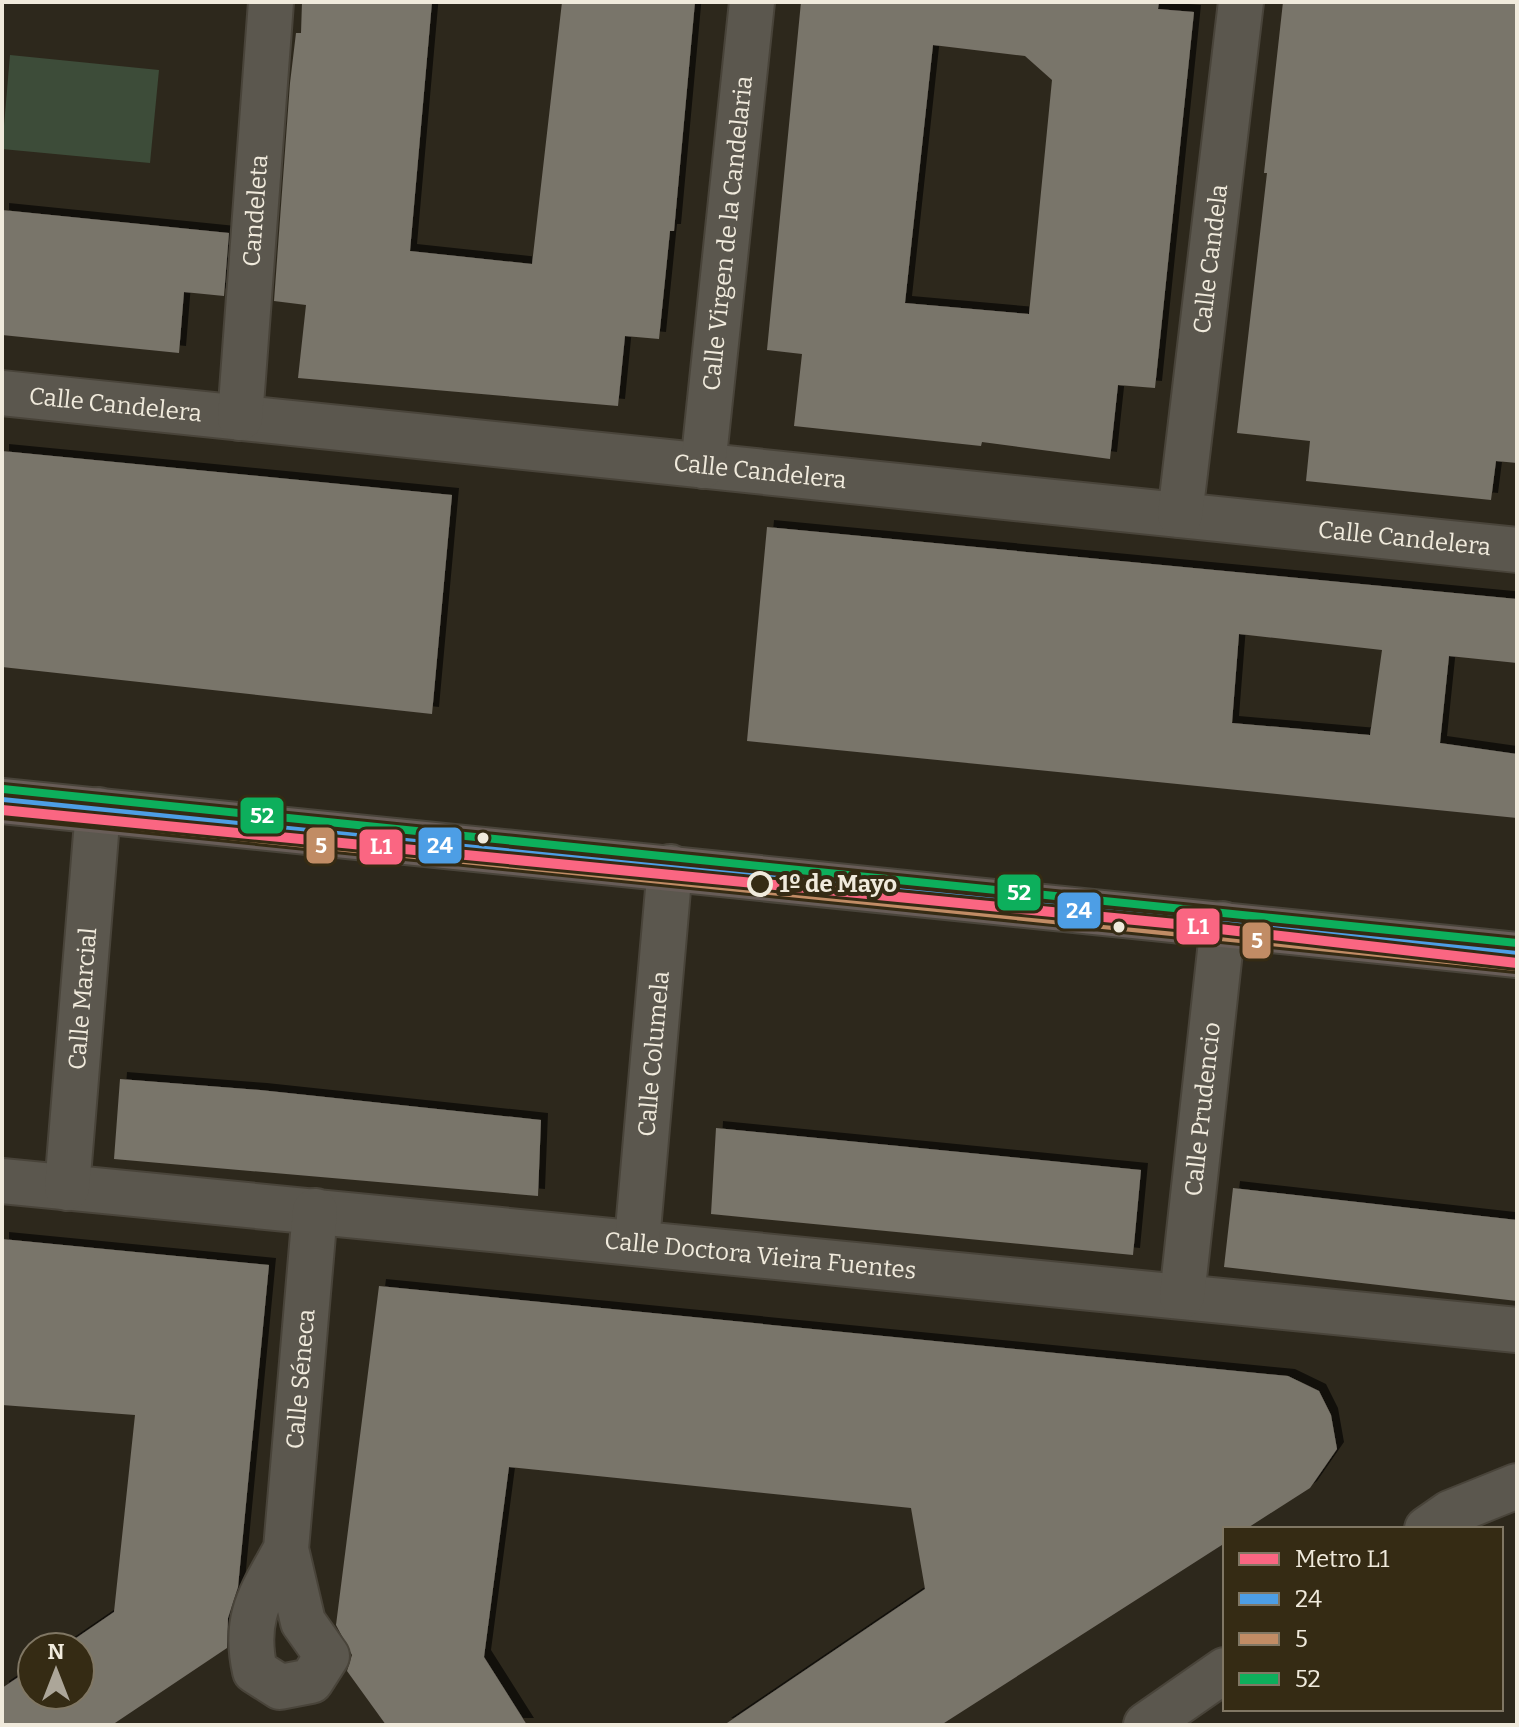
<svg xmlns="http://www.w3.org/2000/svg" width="1519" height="1727" viewBox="0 0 1519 1727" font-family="Bitter,serif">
	<defs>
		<filter id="shadow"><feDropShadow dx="7" dy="-7" stdDeviation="0" flood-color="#0009"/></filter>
	</defs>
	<rect width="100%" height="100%" fill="#2d281c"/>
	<!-- green -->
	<path fill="#3d4c39" d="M 10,55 L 159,70 L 150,163 L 2,149 Z"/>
	<!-- building -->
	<path fill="#79746a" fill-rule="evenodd" filter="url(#shadow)" d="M 302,2 L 432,2 L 410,251 L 532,264 L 562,2 L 695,2 L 674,231 L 670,231 L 659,339 L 625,336 L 618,406 L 298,378 L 306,305 L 274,301 L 290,83 L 296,33 L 301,33 Z
		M 801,2 L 1159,2 L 1158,9 L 1194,12 L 1155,388 L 1118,385 L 1110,459 L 982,442 L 981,446 L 794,426 L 802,354 L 767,350 ZM 933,45 L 1025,56 L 1052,80 L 1029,314 L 905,303 Z
		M 1283,2 L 1517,2 L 1517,463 L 1496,461 L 1491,500 L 1306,481 L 1310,441 L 1237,433 L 1267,173 L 1264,173 Z
		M 2,210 L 229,233 L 224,296 L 184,292 L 179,353 L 2,335 Z
		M 2,451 L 452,495 L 432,714 L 2,667 Z
		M 767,527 L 1517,599 L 1517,663 L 1449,656 L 1440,743 L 1517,754 L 1517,818 L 747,741 ZM 1239,634 L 1382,650 L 1370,735 L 1232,723 Z
		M 120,1079 L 260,1090 L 541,1120 L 538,1196 L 114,1159 Z
		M 716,1128 L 1141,1170 L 1133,1255 L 711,1214 Z
		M 1233,1188 L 1517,1220 L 1517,1301 L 1224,1267 Z
		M 2,1239 L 269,1265 L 238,1587 L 228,1618 L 227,1648 L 112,1725 L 2,1725 L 2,1688 L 32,1668 L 32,1695 L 80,1695 L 80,1647 L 63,1647 L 114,1612 L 135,1415 L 2,1405 Z
		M 379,1286 L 1288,1376 L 1319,1391 L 1331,1415 L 1337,1449 L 1310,1488 L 1246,1529 L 1225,1529 L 1225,1543 L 941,1725 L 724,1725 L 925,1589 L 911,1508 L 509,1467 L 484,1657 L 527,1725 L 386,1725 L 347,1671 L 352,1655 L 336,1625 Z"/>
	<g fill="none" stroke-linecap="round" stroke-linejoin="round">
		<!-- street casing -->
		<g stroke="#49443a" stroke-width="48">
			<g id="street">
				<path id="s1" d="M 2,393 L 1517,550"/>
				<path id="s2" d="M 240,418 L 271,2"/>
				<path id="s3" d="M 703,466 L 752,2"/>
				<path id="s4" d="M 1180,515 L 1241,2"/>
				<path id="s5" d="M 2,1181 L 1517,1330"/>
				<path id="s6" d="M 67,1188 L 98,810"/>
				<path id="s7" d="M 637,1241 L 670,867"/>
				<path id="s8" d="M 1182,1296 L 1223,924"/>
				<path id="s9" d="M 286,1549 C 261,1595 243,1617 255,1671 L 280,1687 L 311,1681 L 327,1656 L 303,1622 L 286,1549 L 315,1211"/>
			</g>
		</g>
		<!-- secondary casing -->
		<g stroke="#49443a" stroke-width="48">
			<path id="secondary" d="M 1427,1529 L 1450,1513 L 1517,1486
				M 1146,1725 L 1225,1670"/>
		</g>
		<!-- primary casing -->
		<g stroke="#49443a" stroke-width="48">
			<path id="primary" d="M 2,801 L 1517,955"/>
		</g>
		<!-- street -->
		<use href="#street" stroke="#5b574e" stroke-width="44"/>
		<!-- secondary -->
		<use href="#secondary" stroke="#5b574e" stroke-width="44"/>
		<!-- primary -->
		<use href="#primary" stroke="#685d58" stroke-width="44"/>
		<!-- bus-1 casing -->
		<g stroke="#352b14" stroke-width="14">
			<path id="bus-1" d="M 2,801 L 1517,955"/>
		</g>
		<!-- bus-2 casing -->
		<g stroke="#352b14" stroke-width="14">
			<path id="bus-2" d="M 2,813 L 1516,967"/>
		</g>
		<!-- bus-3 casing -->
		<g stroke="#352b14" stroke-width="14">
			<path id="bus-3" d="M 3,789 L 1517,943"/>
		</g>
		<!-- bus-1 -->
		<use href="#bus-1" stroke="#4d9ee5" stroke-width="8"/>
		<!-- bus-2 -->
		<use href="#bus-2" stroke="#c18c65" stroke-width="8"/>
		<!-- bus-3 -->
		<use href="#bus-3" stroke="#0daf5c" stroke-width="8"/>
		<!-- metro-1 casing -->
		<g stroke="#352b14" stroke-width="16">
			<path id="metro-1" d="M 2,810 L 1176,924 L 1517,963"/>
		</g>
		<!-- metro-1 -->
		<use href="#metro-1" stroke="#fa6682" stroke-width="10"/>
	</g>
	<!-- markers -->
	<g fill="#f0eadc" stroke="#352b14" stroke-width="3">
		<circle cx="483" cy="838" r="7"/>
		<circle cx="1119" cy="927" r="7"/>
	</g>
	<circle fill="#352b14" stroke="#f0eadc" stroke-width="4" cx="760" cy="884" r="11"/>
	<g text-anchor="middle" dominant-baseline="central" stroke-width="8" stroke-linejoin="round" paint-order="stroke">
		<!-- street labels -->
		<g font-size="24" fill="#f0eadc" stroke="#352b14">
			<text stroke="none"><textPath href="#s2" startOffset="208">Candeleta</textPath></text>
			<text stroke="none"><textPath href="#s3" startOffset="234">Calle Virgen de la Candelaria</textPath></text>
			<text stroke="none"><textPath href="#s4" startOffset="258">Calle Candela</textPath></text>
			<text stroke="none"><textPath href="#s1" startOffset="114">Calle Candelera</textPath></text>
			<text stroke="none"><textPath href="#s1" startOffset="762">Calle Candelera</textPath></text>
			<text stroke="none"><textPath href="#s1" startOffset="1410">Calle Candelera</textPath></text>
			<text stroke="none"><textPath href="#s6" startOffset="190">Calle Marcial</textPath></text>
			<text stroke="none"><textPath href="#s7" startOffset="188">Calle Columela</textPath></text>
			<text stroke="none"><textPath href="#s8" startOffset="188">Calle Prudencio</textPath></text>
			<text stroke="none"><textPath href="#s5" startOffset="762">Calle Doctora Vieira Fuentes</textPath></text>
			<text stroke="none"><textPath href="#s9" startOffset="508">Calle Séneca</textPath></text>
		</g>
		<!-- stop labels -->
		<g font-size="24" font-weight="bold" fill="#f0eadc" stroke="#352b14" text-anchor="start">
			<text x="779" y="884">1º de Mayo</text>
		</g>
	</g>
	<g stroke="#352b14" stroke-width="3">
		<rect x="239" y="796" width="46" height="39" rx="8" fill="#0daf5c"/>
		<rect x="305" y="826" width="31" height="39" rx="8" fill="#c18c65"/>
		<rect x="417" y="826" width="46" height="39" rx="8" fill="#4d9ee5"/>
		<rect x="358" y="828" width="46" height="38" rx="8" fill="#fa6682"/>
		<rect x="996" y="873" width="46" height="39" rx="8" fill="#0daf5c"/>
		<rect x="1056" y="891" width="46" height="39" rx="8" fill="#4d9ee5"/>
		<rect x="1175" y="907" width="46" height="39" rx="8" fill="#fa6682"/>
		<rect x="1241" y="921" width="31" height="39" rx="8" fill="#c18c65"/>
	</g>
	<g font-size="22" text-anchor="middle" font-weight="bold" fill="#fff">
		<text x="262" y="823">52</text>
		<text x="321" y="853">5</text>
		<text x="440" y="853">24</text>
		<text x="381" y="854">L1</text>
		<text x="1019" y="900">52</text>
		<text x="1079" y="918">24</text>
		<text x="1198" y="934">L1</text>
		<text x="1257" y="948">5</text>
	</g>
	<!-- border -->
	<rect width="1519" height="1727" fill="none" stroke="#f0eadc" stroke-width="8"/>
	<!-- legend -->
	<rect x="1223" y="1527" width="280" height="184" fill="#352b14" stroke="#807764" stroke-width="2"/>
	<rect x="1239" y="1553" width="40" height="12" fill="#fa6682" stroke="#807764" stroke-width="2"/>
	<text x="1295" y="1567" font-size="24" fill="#f0eadc">Metro L1</text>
	<rect x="1239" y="1593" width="40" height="12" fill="#4d9ee5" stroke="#807764" stroke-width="2"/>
	<text x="1295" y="1607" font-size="24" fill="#f0eadc">24</text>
	<rect x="1239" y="1633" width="40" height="12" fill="#c18c65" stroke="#807764" stroke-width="2"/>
	<text x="1295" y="1647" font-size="24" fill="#f0eadc">5</text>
	<rect x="1239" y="1673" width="40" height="12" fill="#0daf5c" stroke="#807764" stroke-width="2"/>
	<text x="1295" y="1687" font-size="24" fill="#f0eadc">52</text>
	<!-- north arrow -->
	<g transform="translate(56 1671)"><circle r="38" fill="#352b14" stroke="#807764" stroke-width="2"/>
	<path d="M0-6L14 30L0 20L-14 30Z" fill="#aca699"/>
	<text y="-12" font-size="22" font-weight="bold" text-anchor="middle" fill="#f0eadc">N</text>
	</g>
</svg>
